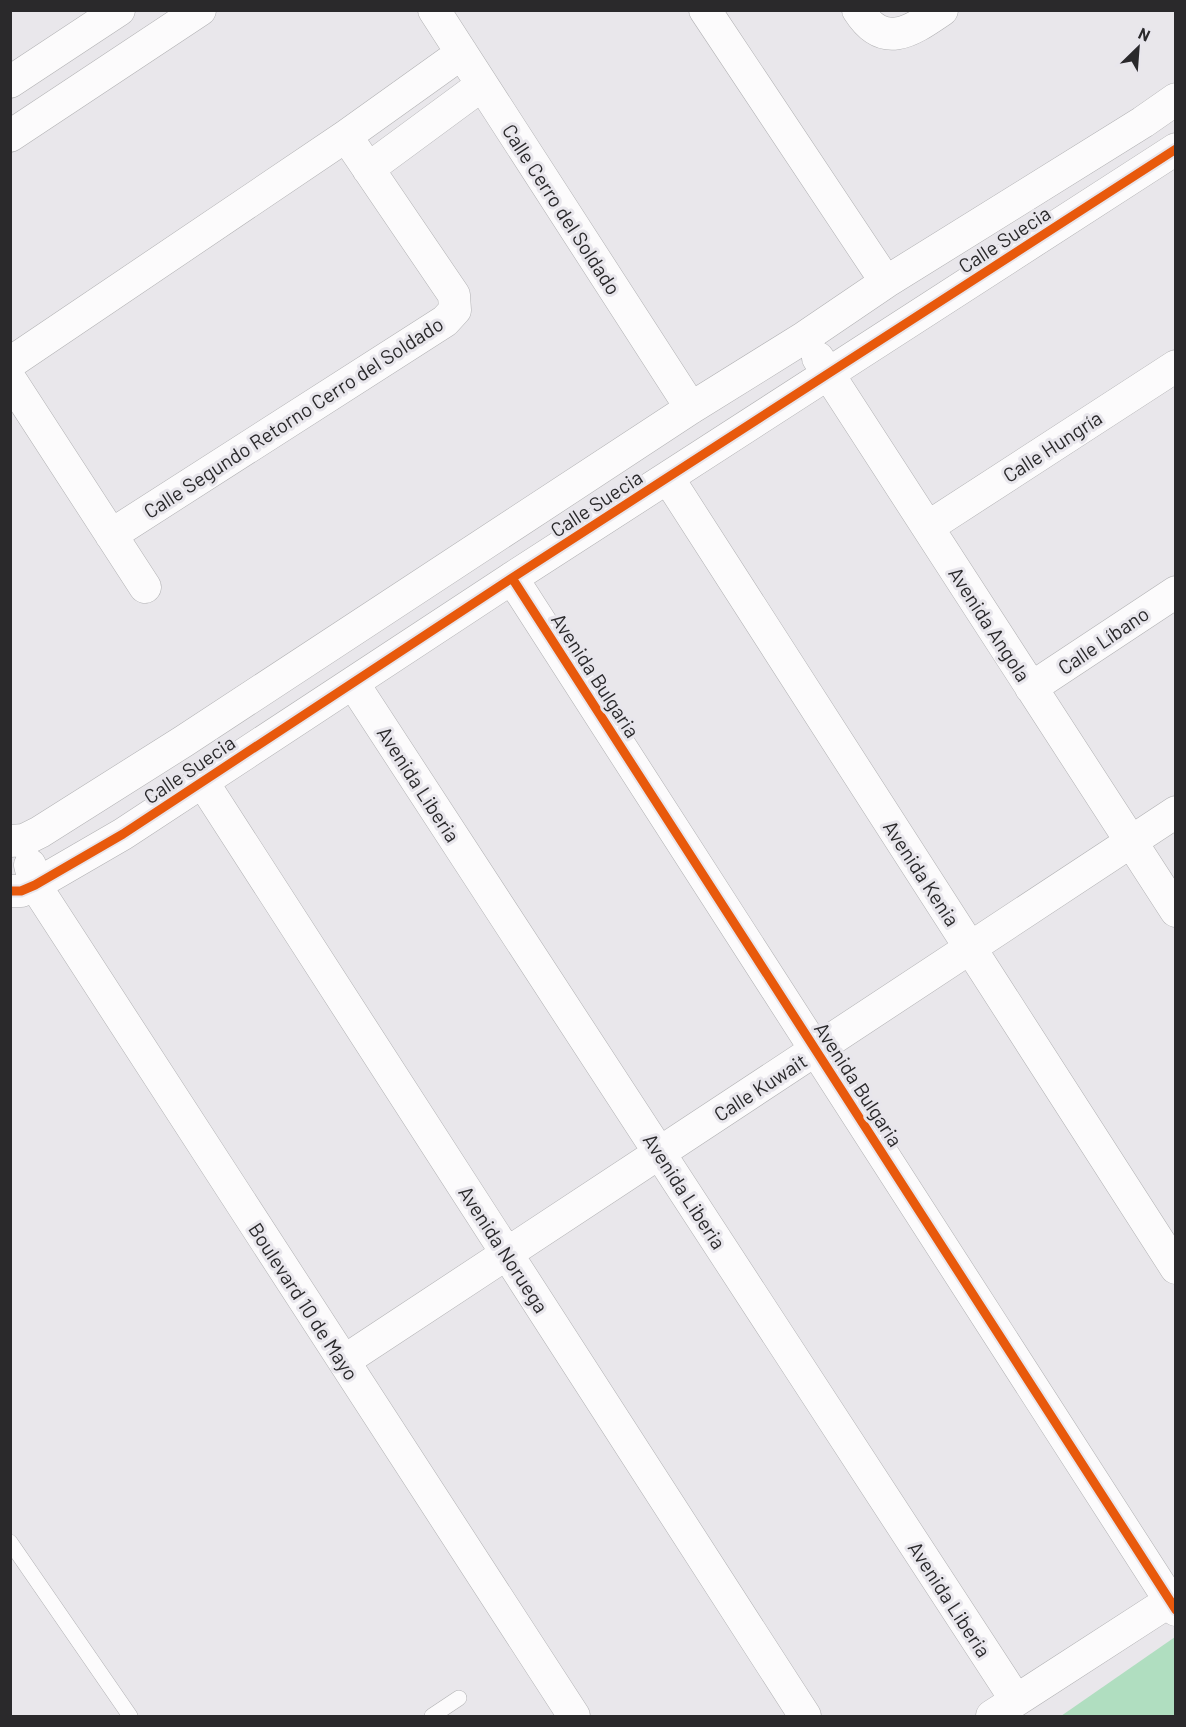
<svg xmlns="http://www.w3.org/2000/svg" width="1186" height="1727" viewBox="0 0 1186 1727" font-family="Barlow,sans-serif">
	<rect width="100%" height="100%" fill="#e9e7eb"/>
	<!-- green -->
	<path fill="#b0dec0" d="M 1175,1637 L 1175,1716 L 1061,1716 Z"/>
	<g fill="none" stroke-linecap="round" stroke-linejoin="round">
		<!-- service casing -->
		<g stroke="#b1b1b3" stroke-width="16">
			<path id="service" d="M 10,1542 L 130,1716
				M 432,1716 L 459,1698"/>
		</g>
		<!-- minor casing -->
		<g stroke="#b1b1b3" stroke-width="33">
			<path id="minor" d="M 434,10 L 691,408
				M 705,10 L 886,282
				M 858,10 C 884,51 911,31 942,10
				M 10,82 L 119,10
				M 10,136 L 200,10
				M 346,136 L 462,53
				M 368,169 L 482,85
				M 818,358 L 1176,911
				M 10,363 L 346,136 L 454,295 L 455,310 L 445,321 L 111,535
				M 10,379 L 145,587
				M 668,478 L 1176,1268
				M 928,527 L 1176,366
				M 512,578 L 1176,1610
				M 353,683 L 1016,1700
				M 1031,688 L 1176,592
				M 202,781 L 805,1716
				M 10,841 L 24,840 L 40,832 L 184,741 L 691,408 L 805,337 L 886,282 L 1143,122 L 1176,99
				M 30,865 L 35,885 L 574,1716
				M 10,891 L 21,891 L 35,885 L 123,834 L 512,578 L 1176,149
				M 344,1361 L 1176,812
				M 992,1716 L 1176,1597"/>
		</g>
		<!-- service -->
		<use href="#service" stroke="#fcfbfc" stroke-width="15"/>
		<!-- minor -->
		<use href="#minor" stroke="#fcfbfc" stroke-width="32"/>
		<!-- cycleway casing -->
		<g stroke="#e8e6ec" stroke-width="13">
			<path id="cycleway" d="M 512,578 L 1176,1610
				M 10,891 L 21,891 L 35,885 L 123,834 L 512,578 L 1176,149"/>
		</g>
		<!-- cycleway -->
		<use href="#cycleway" stroke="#e8590c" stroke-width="9"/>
	</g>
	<g text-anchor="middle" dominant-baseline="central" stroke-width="6" stroke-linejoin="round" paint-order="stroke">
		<!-- street labels -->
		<g font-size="20" fill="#2a292b" stroke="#e8e6ec">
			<text transform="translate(562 209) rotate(57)">Calle Cerro del Soldado</text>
			<text transform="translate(1004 239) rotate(-33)">Calle Suecia</text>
			<text transform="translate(293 417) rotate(-33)">Calle Segundo Retorno Cerro del Soldado</text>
			<text transform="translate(1052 446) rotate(-33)">Calle Hungría</text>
			<text transform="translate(596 503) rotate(-33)">Calle Suecia</text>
			<text transform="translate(990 624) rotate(57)">Avenida Angola</text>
			<text transform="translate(1103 640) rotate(-34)">Calle Líbano</text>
			<text transform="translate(596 675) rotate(57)">Avenida Bulgaria</text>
			<text transform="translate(189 769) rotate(-34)">Calle Suecia</text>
			<text transform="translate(419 784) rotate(57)">Avenida Liberia</text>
			<text transform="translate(922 873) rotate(57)">Avenida Kenia</text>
			<text transform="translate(859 1084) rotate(57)">Avenida Bulgaria</text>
			<text transform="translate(760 1087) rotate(-33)">Calle Kuwait</text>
			<text transform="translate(685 1191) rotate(57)">Avenida Liberia</text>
			<text transform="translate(504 1249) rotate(57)">Avenida Noruega</text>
			<text transform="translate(304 1301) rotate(57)">Boulevard 10 de Mayo</text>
			<text transform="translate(950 1599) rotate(57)">Avenida Liberia</text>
		</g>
	</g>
	<!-- border -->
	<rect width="1186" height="1727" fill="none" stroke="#2a292b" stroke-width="24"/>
	<!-- north arrow -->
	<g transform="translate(1138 48) rotate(25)" stroke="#e8e6ec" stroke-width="4.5" paint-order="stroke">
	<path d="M0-4.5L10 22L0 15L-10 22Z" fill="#2a292b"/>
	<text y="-9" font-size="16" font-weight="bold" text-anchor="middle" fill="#2a292b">N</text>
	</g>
</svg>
